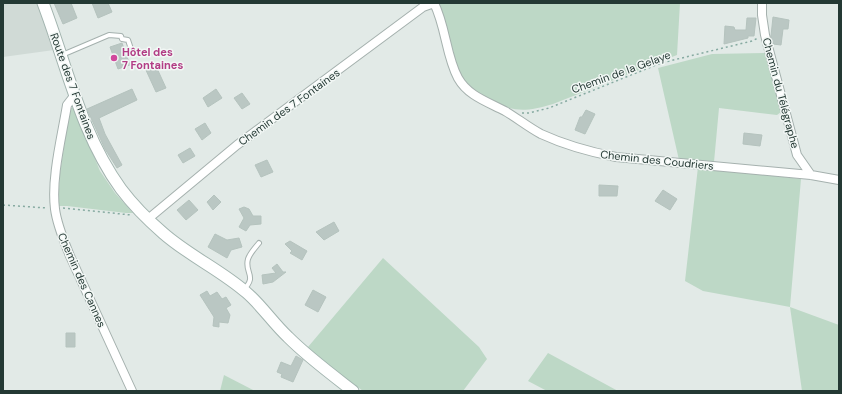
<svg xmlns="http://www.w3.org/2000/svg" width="842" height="394" viewBox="0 0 842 394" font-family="'DM Sans',sans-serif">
	<rect width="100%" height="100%" fill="#e2eae7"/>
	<!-- built -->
	<path fill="#d0dad6" d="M 3,3 L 38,3 L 54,50 L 3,57 Z"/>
	<!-- green -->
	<path fill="#bdd8c6" d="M 438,3 L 680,3 L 677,55 L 553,104 C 523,113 511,112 483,97 C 475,91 466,85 461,76 C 457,68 455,59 453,50 C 448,34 443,19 438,3 Z
		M 767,53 L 781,112 L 777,115 L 719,108 L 714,162 L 679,160 L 658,68 L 712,54 Z
		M 70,108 L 74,108 L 100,171 L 115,193 L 133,213 L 126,213 L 67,206 L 58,206 L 60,173 Z
		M 698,167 L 801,179 L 790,307 L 839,325 L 839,391 L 802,391 L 790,307 L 703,291 L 685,281 Z
		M 383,258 L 479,347 L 487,359 L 463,391 L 363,391 L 323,361 L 308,347 Z
		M 548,353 L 618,391 L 547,391 L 528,381 Z
		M 224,375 L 255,391 L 220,391 Z"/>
	<!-- building -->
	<path fill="#bac7c3" stroke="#b5c3be" d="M 54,3 L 71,3 L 77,18 L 63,24 Z
		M 92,3 L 108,3 L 112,12 L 98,18 Z
		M 773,17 L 789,20 L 788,29 L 783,29 L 781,45 L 773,44 L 771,36 Z
		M 747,18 L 756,18 L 754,36 L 748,36 L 748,38 L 724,44 L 725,26 L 734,27 L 735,30 L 746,30 Z
		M 122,43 L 130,65 L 118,69 L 110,47 Z
		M 155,64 L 166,88 L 156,92 L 145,68 Z
		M 132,89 L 137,100 L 99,118 L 105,134 L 122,165 L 117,168 L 105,149 L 87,109 Z
		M 216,89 L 222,98 L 208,107 L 203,98 Z
		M 242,93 L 250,104 L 242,109 L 234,98 Z
		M 586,110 L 595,114 L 585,134 L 575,130 L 580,117 L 582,117 Z
		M 205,123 L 211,133 L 202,140 L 195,129 Z
		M 744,133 L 762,135 L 760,146 L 743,144 Z
		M 190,148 L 195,156 L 183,163 L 178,155 Z
		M 267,160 L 273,172 L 261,177 L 255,165 Z
		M 599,185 L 618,186 L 617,196 L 599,196 Z
		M 663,190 L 677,199 L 670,210 L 655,201 Z
		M 214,195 L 221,202 L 213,210 L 207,202 Z
		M 189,200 L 198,210 L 186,220 L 177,210 Z
		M 244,207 L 249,209 L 253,216 L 261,216 L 261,224 L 250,225 L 246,231 L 239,227 L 244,218 L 239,209 Z
		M 334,222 L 339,231 L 324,240 L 316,232 Z
		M 215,234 L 227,240 L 239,238 L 242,247 L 231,250 L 227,258 L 208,247 Z
		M 290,241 L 307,251 L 302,260 L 290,253 L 292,251 L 285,244 Z
		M 277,264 L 283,272 L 286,272 L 273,282 L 263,284 L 262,275 L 276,273 L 272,268 Z
		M 313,290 L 326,297 L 318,312 L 305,305 Z
		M 207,291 L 210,296 L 217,292 L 222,299 L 226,297 L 231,305 L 226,308 L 230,315 L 228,323 L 219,322 L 219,327 L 213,326 L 214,317 L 200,295 Z
		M 66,333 L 75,333 L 75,347 L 66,347 Z
		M 296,356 L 303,360 L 293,382 L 281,377 L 282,374 L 277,372 L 281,362 L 291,366 Z"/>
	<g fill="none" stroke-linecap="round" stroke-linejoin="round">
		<!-- lane casing -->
		<g stroke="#a5b1ae" stroke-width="6">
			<path id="lane" d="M 62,55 L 109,35 L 121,36 L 122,39 L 128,40 L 131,49
				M 243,290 C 258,276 244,273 248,259 C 250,253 255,248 259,243"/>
		</g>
		<!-- street casing -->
		<g stroke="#a5b1ae" stroke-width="10">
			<path id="street" d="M 434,3 C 446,27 446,56 458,78 C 468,96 488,102 505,111 C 517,118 528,127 541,134 C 565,145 590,152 616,157 L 811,175 L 839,180
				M 762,3 L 762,15 L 765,35 L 797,155 L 811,175
				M 74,96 L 67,105 C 62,136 51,178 55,209 C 57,225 64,241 70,256 L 132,391
				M 148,219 L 237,145 L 423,7 L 434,3"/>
		</g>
		<!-- secondary casing -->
		<g stroke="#a2b4af" stroke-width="13">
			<path id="secondary" d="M 43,3 C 67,66 81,134 121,189 C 133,205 148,220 163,233 C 189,256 221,270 247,293 C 262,306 273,323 288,337 C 308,357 331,374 353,391"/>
		</g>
		<!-- path -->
		<path stroke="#86aaa1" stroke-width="1.5" stroke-dasharray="2 3" stroke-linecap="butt" d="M 522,113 L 529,113 L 549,108 L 661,63 L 752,41 L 758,38
			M 3,205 L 47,208
			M 63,208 L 131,215"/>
		<!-- lane -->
		<use href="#lane" stroke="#fff" stroke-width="4"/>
		<!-- street -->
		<use href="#street" stroke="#fff" stroke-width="8"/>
		<!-- secondary -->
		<use href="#secondary" stroke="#fff" stroke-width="11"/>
	</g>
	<!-- markers -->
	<circle fill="#d1479c" stroke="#f2f7f5" stroke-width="1.5" cx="114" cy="58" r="4"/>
	<g text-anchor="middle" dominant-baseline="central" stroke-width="3" stroke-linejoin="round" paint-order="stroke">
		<!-- hotel labels -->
		<g font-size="11" font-weight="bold" fill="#b23c85" stroke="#f2f7f5" text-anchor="start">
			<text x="122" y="52">Hôtel des<tspan x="122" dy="13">7 Fontaines</tspan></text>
		</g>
		<!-- street labels -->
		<g font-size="11" fill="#243934" stroke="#f2f7f5">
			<text transform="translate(621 72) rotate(-20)">Chemin de la Gelaye</text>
			<text transform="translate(73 86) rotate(70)">Route des 7 Fontaines</text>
			<text transform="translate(781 93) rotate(75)">Chemin du Télégraphe</text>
			<text transform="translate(289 107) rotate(-36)">Chemin des 7 Fontaines</text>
			<text transform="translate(657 160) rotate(6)">Chemin des Coudriers</text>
			<text transform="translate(82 280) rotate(66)">Chemin des Cannes</text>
		</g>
	</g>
	<!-- border -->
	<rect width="842" height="394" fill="none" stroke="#243934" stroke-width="8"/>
</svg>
